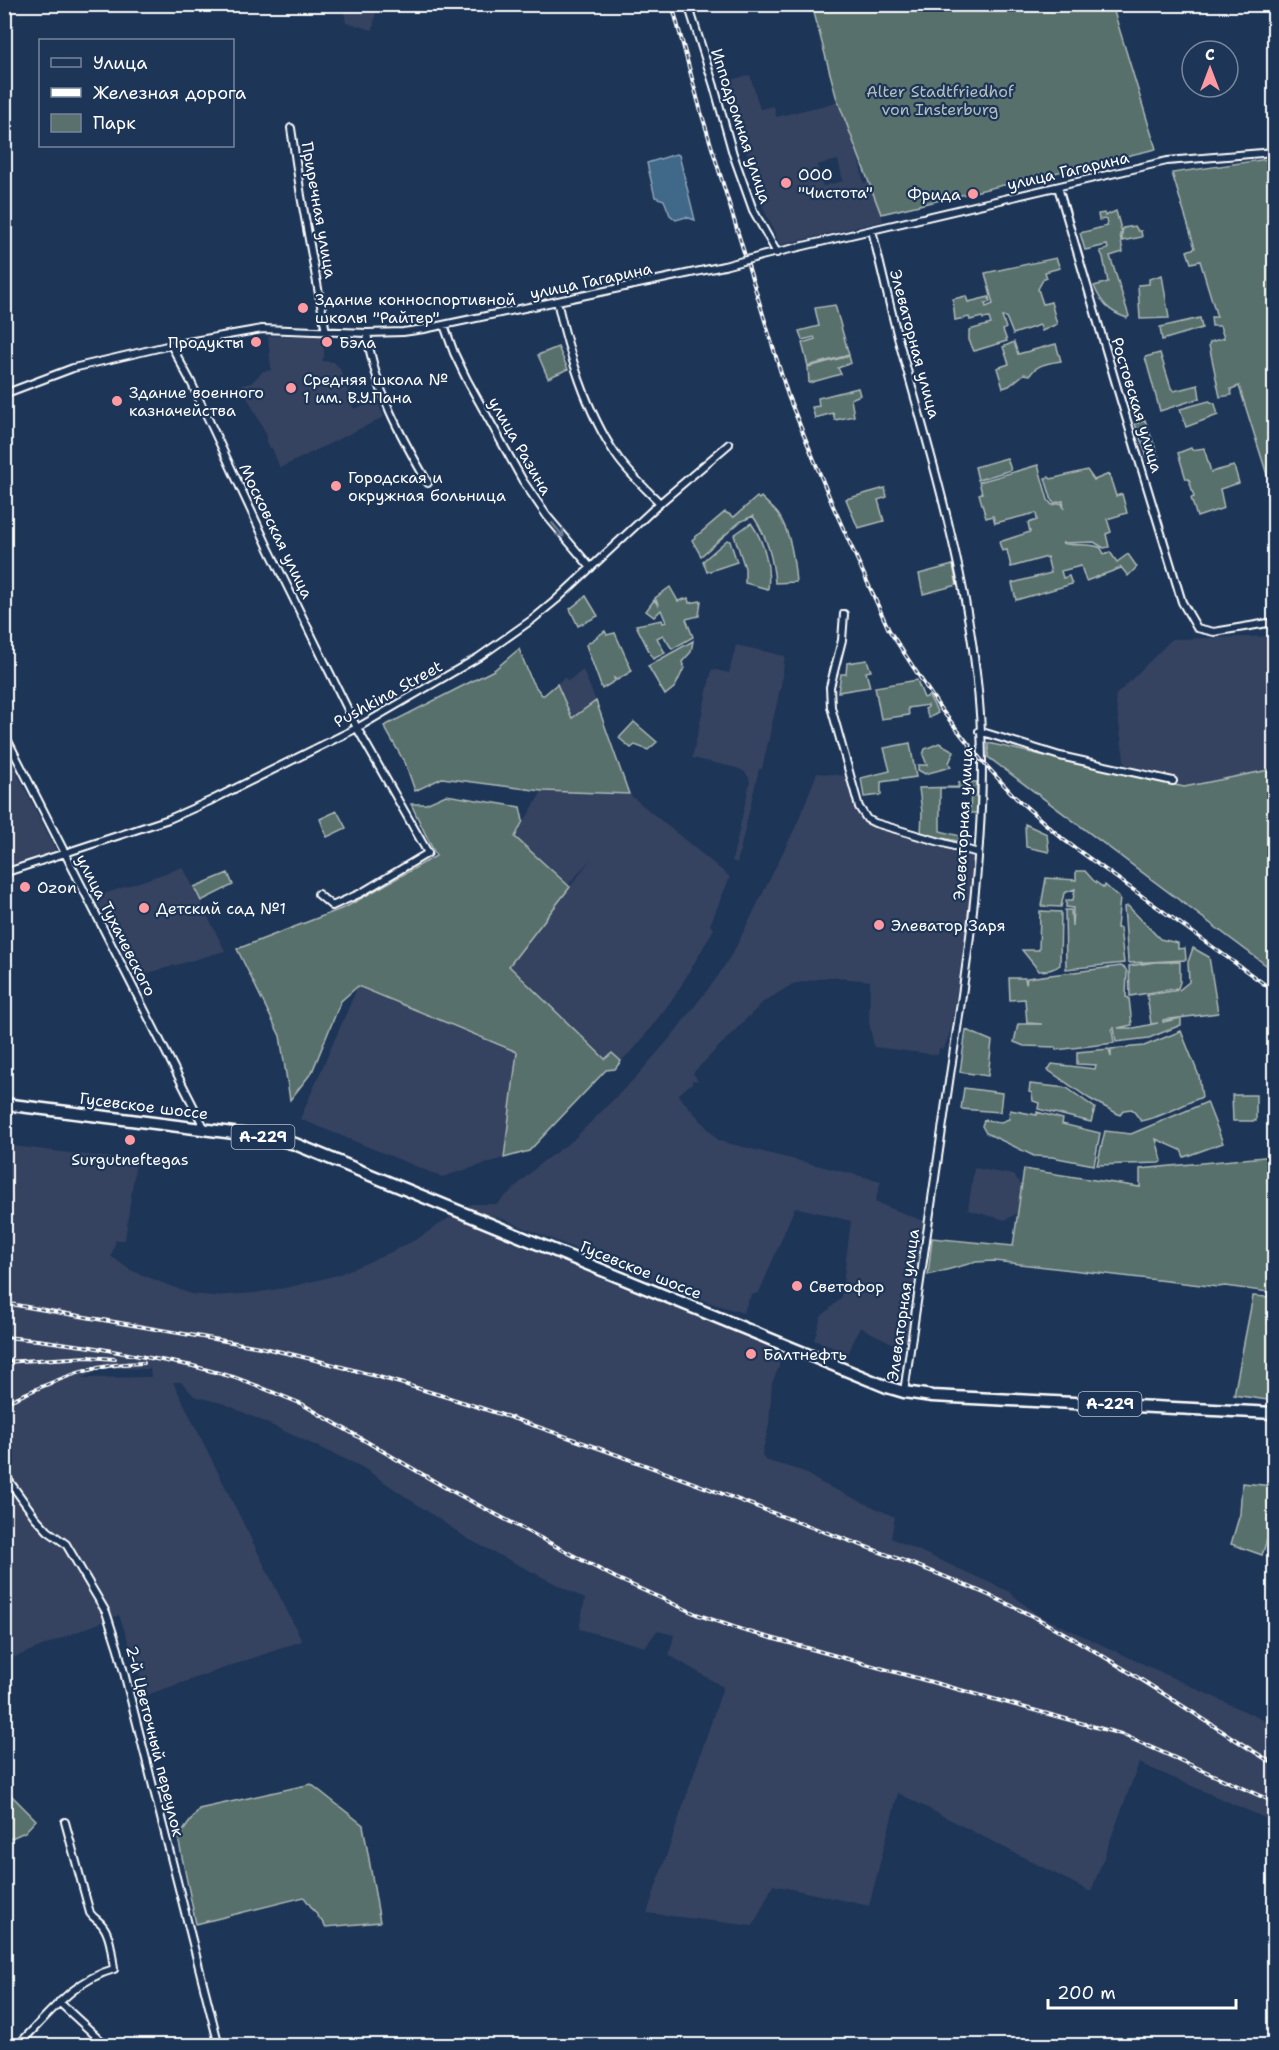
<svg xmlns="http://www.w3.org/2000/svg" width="1279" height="2050" viewBox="0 0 1279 2050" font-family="'Shantell Sans',sans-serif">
	<rect width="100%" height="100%" fill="#1d3557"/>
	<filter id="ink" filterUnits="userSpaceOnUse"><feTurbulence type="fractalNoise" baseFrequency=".0167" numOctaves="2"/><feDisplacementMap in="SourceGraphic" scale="12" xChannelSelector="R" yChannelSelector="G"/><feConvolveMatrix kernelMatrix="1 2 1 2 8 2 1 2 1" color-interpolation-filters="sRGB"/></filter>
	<g filter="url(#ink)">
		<!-- built -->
		<path fill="#344360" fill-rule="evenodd" d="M 340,5 L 377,5 L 373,30 L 346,23 L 343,6 Z
			M 750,75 L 760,109 L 774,106 L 776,117 L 845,100 L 864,183 L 870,182 L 874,198 L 877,198 L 883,221 L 780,245 L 762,205 L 726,81 ZM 838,160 L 843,181 L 823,186 L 817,165 Z
			M 268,336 L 324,336 L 324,357 L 322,361 L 334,362 L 340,368 L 354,409 L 377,401 L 384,417 L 280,468 L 272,448 L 270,448 L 266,440 L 267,436 L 241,385 L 251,383 L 263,371 L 271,370 Z
			M 1274,636 L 1274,769 L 1184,787 L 1126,773 L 1115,696 L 1172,639 Z
			M 736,645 L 785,656 L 781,685 L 762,769 L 759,769 L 737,863 L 732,861 L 750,782 L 749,778 L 745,772 L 737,768 L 692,758 L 712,669 L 729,673 Z
			M 583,670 L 596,701 L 573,718 L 557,684 L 564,677 L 568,681 Z
			M 14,767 L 56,850 L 5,867 L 5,771 Z
			M 817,773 L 848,776 L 863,822 L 974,855 L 971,897 L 951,1029 L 944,1049 L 939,1048 L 938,1055 L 874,1047 L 869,1022 L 870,981 L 828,977 L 793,984 L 762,1003 L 693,1073 L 698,1081 L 692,1080 L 692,1083 L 678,1095 L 719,1141 L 881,1181 L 875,1202 L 924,1221 L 907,1340 L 901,1340 L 900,1347 L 860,1327 L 848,1354 L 814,1340 L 821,1317 L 841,1298 L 851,1221 L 795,1207 L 759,1293 L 751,1295 L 743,1313 L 707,1302 L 625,1269 L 628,1262 L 622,1259 L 618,1266 L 495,1216 L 489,1220 L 462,1209 L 471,1204 L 497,1204 L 542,1162 L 572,1141 L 635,1078 L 670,1038 L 718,976 L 736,947 L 796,826 Z
			M 542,791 L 629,794 L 730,877 L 710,925 L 714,929 L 675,996 L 636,1047 L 621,1061 L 612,1053 L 606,1059 L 509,966 L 592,858 L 568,885 L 563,883 L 515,837 Z
			M 183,867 L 225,951 L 138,976 L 95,897 Z
			M 358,986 L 517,1052 L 504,1158 L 442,1177 L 300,1119 Z
			M 5,1145 L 136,1161 L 125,1240 L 116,1240 L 111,1256 L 130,1270 L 191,1294 L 213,1296 L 255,1293 L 290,1287 L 337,1275 L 383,1256 L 417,1239 L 455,1214 L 507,1237 L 507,1240 L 780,1349 L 779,1367 L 772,1383 L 769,1425 L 762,1454 L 765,1460 L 802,1471 L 821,1483 L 895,1517 L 891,1538 L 1008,1591 L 1036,1614 L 1274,1725 L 1274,1732 L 1267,1746 L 1274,1749 L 1274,1822 L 1139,1763 L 1091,1892 L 898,1793 L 869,1906 L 773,1885 L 753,1926 L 647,1913 L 723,1687 L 669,1655 L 674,1635 L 657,1631 L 645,1647 L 579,1629 L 585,1599 L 468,1539 L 362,1467 L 225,1404 L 194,1396 L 181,1382 L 173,1382 L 302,1641 L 147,1695 L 119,1615 L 5,1661 ZM 104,1368 L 150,1369 L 151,1377 L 82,1378 Z
			M 974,1168 L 1014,1175 L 1022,1186 L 1018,1213 L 1005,1220 L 968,1210 Z"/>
		<!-- green -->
		<path fill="#59706c" stroke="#acb8b6" stroke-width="1.5" d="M 812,5 L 1112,5 L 1156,149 L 881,214 L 836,96 Z
			M 1274,158 L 1274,497 L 1239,386 L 1231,389 L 1232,395 L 1220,397 L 1209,345 L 1210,342 L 1224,338 L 1220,326 L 1212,326 L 1211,317 L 1217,317 L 1200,261 L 1191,263 L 1187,251 L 1195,248 L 1172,173 Z
			M 1116,211 L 1122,233 L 1123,228 L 1135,226 L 1138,231 L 1141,231 L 1142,237 L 1122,241 L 1122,234 L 1120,234 L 1123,252 L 1110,256 L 1129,316 L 1127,318 C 1109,312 1101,303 1094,286 L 1108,282 L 1103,257 L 1100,251 L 1108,249 L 1107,245 L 1085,250 L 1080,233 L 1107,226 L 1106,219 L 1099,220 L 1098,214 L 1104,213 L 1105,216 Z
			M 1056,258 L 1060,268 L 1045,272 L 1047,278 L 1044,278 L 1038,289 L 1043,304 L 1051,302 L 1057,324 L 1042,331 L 1040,325 L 1013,334 L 1006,317 L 1002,317 L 1006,328 L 1003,330 L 1007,341 L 974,351 L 969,340 L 969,330 L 991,324 L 989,318 L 983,319 L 982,317 L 970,320 L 969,317 L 955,320 L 953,299 L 966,296 L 968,302 L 989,297 L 990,302 L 985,304 L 986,307 L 993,304 L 985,273 Z
			M 1162,275 L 1169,318 L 1140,319 L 1138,285 L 1149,284 L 1149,279 Z
			M 835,305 L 849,355 L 808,366 L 802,343 L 815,339 L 814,337 L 802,340 L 799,331 L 819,326 L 815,308 Z
			M 1200,318 L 1202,328 L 1162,340 L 1160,327 Z
			M 1014,342 L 1018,354 L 1056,344 L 1061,361 C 1049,363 1037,364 1030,375 L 1024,374 L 1009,386 L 1003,388 L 997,368 L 1009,364 L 1003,347 Z
			M 558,347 L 568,369 L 548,378 L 538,355 Z
			M 1160,353 L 1171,388 L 1174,391 L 1198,385 L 1200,398 L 1160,411 L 1145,357 Z
			M 849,356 L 851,363 L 838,368 L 841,374 L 809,383 L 808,367 Z
			M 858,388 L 860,395 L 851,399 L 854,416 L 835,420 L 833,413 L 815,418 L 812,407 L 819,406 L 818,398 Z
			M 1209,401 L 1215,404 L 1218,415 L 1186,427 L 1180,409 Z
			M 1145,420 L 1159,458 L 1149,462 L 1135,424 Z
			M 1191,448 L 1192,450 L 1204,448 L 1211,472 L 1234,466 L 1239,483 L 1220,489 L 1224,508 L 1197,517 L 1191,498 L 1194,497 L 1189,479 L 1186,479 L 1178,453 Z
			M 1007,458 L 1011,470 L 978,480 L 975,467 Z
			M 1038,465 L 1048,500 L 1052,505 L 1062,503 L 1064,509 L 1063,501 L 1054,503 L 1052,501 L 1045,478 L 1049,477 L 1051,479 L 1087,470 L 1094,480 L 1109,474 L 1116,496 L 1122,494 L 1127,513 L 1107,519 L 1111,532 L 1106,534 L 1109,547 L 1104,548 L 1094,542 L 1062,543 C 1074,547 1089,542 1101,548 L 1104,554 L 1110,552 L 1117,562 L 1128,554 L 1137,567 L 1128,576 L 1120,566 L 1121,568 L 1086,581 L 1081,566 L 1061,571 L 1063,578 L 1069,576 L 1072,584 L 1016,600 L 1012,583 L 1051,573 L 1047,557 L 1011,567 L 1007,550 L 1002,551 L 999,542 L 1030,532 L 1028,523 L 1037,520 L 1036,513 L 995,523 L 993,516 L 986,518 L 979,494 L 982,493 L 979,482 Z
			M 885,488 L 887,497 L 878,500 L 884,521 L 858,528 L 846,499 Z
			M 757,497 L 759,499 L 761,497 C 767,503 773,508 778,514 C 791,533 794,560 796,582 L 775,583 C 773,559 767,536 753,516 L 740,522 L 701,556 L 692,540 L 725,512 L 734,517 Z
			M 751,523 C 764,541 771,567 768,589 L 745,583 L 745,568 L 734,535 Z
			M 727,540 L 730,541 L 737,562 L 707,572 L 703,561 Z
			M 953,565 L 957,585 L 923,594 L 919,574 Z
			M 670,587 L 678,601 L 688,598 L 689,603 L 701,601 L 699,616 L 686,619 L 693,637 L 672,649 L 663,635 L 657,638 L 665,653 L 653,659 L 636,625 L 662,620 L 663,623 L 666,622 L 661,610 L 654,617 L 646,611 L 654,600 L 659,606 L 655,598 Z
			M 586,596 L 598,616 L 578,626 L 570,609 Z
			M 605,631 L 607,635 L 615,633 L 632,671 L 617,680 L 614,678 L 615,681 L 602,689 L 586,645 Z
			M 693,641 L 691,652 L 682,662 L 684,668 L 675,687 L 665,695 L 648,666 Z
			M 519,649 L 532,682 L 542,695 L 544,695 L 557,684 L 572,718 L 596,701 L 629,794 L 542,791 L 442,778 L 415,791 L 406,765 L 384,726 L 494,670 Z
			M 867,660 L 871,671 L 866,672 L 870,687 L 838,692 L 841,674 L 846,674 L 847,663 Z
			M 917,680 L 924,698 L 929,696 L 938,713 L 929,718 L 925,709 L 928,707 L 928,705 L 908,708 L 909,715 L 881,719 L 875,687 Z
			M 634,722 L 657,742 L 648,750 L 635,745 L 631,748 L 619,738 Z
			M 910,743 L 916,777 L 881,782 L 881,795 L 864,797 L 861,778 L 890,771 L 884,748 Z
			M 939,743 L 954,751 L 949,763 L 951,767 L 925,774 L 918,770 L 918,765 L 927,765 L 923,755 L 925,749 Z
			M 988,743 L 1184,787 L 1274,769 L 1274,971 L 988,757 Z
			M 959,782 L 977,782 L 977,813 L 970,813 L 971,788 L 940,788 L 940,831 L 968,838 L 968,843 L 921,834 L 922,812 L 919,788 L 958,787 Z
			M 446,795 L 520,807 L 523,821 L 515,837 L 570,887 L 509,966 L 605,1059 L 612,1053 L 621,1061 L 615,1069 L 606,1070 L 529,1151 L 504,1158 L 517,1052 L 358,986 L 341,1001 L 312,1072 L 290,1100 L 280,1036 L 237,949 L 346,907 L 436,856 L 411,804 L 426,804 Z
			M 337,811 L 346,828 L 327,837 L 320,819 Z
			M 1025,824 L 1047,834 L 1049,852 L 1026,847 Z
			M 1076,871 L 1085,871 L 1093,880 L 1104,888 L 1105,885 L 1120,898 L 1117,928 L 1120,928 L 1124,963 L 1066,969 L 1065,910 L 1071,910 L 1072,926 L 1073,908 L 1066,907 L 1066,900 L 1073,900 L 1075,889 L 1064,893 L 1061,907 L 1041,906 L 1046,878 L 1076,880 Z
			M 228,873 L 233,885 L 201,901 L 194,887 Z
			M 1128,906 L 1160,939 L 1178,943 L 1178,949 L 1185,948 L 1186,960 L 1130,963 L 1128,961 L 1124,907 Z
			M 1040,911 L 1061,912 L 1060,965 C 1054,970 1047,971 1039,971 L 1022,950 L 1039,950 Z
			M 1193,948 L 1209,957 L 1218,1013 L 1163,1020 L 1163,1022 L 1181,1018 L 1181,1025 L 1149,1038 L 1116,1042 L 1114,1028 L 1112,1029 L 1114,1043 L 1056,1050 L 1055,1047 L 1024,1046 L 1014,1042 L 1018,1024 L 1042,1024 L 1027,1023 L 1025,999 L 1010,1000 L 1009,978 L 1025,978 L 1026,984 L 1027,978 L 1121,966 L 1125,968 L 1127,972 L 1126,997 L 1129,998 L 1132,1025 L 1118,1028 L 1134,1028 L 1158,1023 L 1151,1024 L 1147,995 L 1179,990 L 1189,982 L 1188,962 Z
			M 1155,962 L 1180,962 L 1180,982 L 1178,988 L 1130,996 L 1129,966 Z
			M 966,1030 L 992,1041 L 988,1076 L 960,1072 Z
			M 1181,1031 L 1199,1076 L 1202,1097 C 1181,1105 1163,1117 1141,1121 L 1132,1109 L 1124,1110 L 1120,1115 L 1090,1099 L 1048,1070 L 1052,1064 L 1095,1069 L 1096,1065 L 1077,1064 L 1077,1052 L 1109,1049 L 1111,1057 L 1111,1049 L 1144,1046 Z
			M 1030,1084 L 1067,1088 L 1095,1108 L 1091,1122 L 1038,1109 L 1039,1103 L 1033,1101 L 1032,1093 L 1029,1092 Z
			M 964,1088 L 1002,1093 L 1000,1112 L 961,1109 Z
			M 1232,1095 L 1256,1095 L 1256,1121 L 1233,1121 Z
			M 1207,1102 L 1223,1143 L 1184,1157 L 1181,1150 L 1156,1139 L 1162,1161 L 1159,1163 L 1097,1165 L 1105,1131 L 1131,1134 Z
			M 1010,1110 L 1037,1115 L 1037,1112 L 1063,1119 L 1062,1124 L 1100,1133 L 1094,1165 L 1052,1157 L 1034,1156 L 986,1133 L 982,1126 L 984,1120 L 1001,1122 L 1009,1119 Z
			M 1274,1156 L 1274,1401 L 1234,1395 L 1253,1296 L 1267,1297 L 1269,1292 L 1225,1286 L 1218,1287 L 994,1261 L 976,1262 L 928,1275 L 932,1238 L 1013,1246 L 1024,1169 L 1140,1187 L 1140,1169 Z
			M 1242,1483 L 1274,1486 L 1274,1519 L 1262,1555 L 1231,1544 L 1240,1514 Z
			M 311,1784 L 363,1825 L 380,1922 L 326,1927 L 304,1897 L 196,1924 L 178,1838 L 199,1809 Z
			M 4,1788 L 36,1820 L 25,1832 L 5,1841 Z"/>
		<!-- water -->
		<path fill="#416788" stroke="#8da4b8" stroke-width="1.5" d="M 676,154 L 679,155 L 695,220 L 686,217 L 676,220 L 670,215 L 664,200 L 655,197 L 647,163 Z"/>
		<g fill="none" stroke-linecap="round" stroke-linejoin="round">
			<!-- minor casing -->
			<g stroke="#fff" stroke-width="10">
				<path id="minor" d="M 688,4 L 714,86 L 733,154 L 753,210 L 777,253
					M 291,128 L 301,196 L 326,332
					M 1058,187 L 1121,401 L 1182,602 L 1197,628 L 1214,632 L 1274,622
					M 872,230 C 881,268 890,307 900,345 C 938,481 981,620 982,763 C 982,867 966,972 950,1075 C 935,1180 919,1286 904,1392
					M 765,255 L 1167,161 L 1274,152
					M 557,301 C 569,353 586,411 616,455 C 628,473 645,488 660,503
					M 444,325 L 454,353 L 467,380 L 523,481 L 547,516 L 591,568
					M 367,333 C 374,388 400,435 428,483
					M 171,345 L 191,382 L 269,549 L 357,728 L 428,853 L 361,893 L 332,906 L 318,894
					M 4,394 L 73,368 L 171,345 L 262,329 L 367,333 L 403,332 L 424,329 L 724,266
					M 844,614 L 842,640 L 830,687 L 831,707 L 859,807 L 867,819 L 875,823 L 978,853
					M 979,731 L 1060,756 L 1173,781
					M 4,733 L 205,1129
					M 4,873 L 169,819 L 212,800 L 357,728 L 479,657 L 533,619 L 556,600 L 660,503 L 729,444
					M 4,1095 L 9,1104
					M 4,1474 L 35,1517 L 48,1531 L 66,1544 L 106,1612 L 118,1649 L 219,2046
					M 59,2002 L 107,2046
					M 17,2046 C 48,2016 71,1981 114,1969 C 112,1956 111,1937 103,1926 C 100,1921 94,1919 90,1913 L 65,1822"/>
			</g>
			<!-- trunk casing -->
			<g stroke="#fff" stroke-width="15">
				<path id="trunk" d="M 4,1104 L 273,1138 L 295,1144 L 887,1387 L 904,1392 L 932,1396 L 1274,1413"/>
			</g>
			<!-- minor -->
			<use href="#minor" stroke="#1d3557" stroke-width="6"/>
			<!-- trunk -->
			<use href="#trunk" stroke="#1d3557" stroke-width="10"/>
			<!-- rail casing -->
			<g stroke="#fff" stroke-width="4">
				<path id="rail" d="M 672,4 L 701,112 L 788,396 L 833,506 L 889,630 L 940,708 L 982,761 L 1016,798 L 1064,840 L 1274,991
					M 4,1303 L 260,1347 C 437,1386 607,1450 776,1514 C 869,1549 966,1579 1053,1627 C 1129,1669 1201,1719 1274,1764
					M 4,1337 L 37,1340 L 91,1347 L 193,1366 L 233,1377 L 260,1387 L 302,1404 L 446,1488 L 616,1578 L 696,1614 L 742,1630 L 1121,1734 L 1274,1802
					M 4,1362 L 88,1357 L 115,1359
					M 4,1403 C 56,1381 85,1364 144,1363"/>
			</g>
			<!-- rail -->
			<use href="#rail" stroke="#1d3557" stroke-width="1.5" stroke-dasharray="4.5" stroke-linecap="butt"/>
			<!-- minor-bridge casing -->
			<g stroke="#fff" stroke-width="10" stroke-linecap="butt">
				<path id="minor-bridge" d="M 724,266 L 765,255"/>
			</g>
			<!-- minor-bridge -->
			<use href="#minor-bridge" stroke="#1d3557" stroke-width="6"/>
		</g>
		<!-- one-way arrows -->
		<defs><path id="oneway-shaft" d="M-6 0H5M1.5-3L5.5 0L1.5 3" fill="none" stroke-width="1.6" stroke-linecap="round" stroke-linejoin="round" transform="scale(1.5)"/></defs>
		<use stroke="#6c7c92" href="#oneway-shaft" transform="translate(558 530) rotate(50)"/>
	</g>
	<!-- markers -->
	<g fill="#ff9aa2" stroke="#1d3557" stroke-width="2">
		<circle cx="786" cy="183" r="6"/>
		<circle cx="973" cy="194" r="6"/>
		<circle cx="303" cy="308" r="6"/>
		<circle cx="256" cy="342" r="6"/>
		<circle cx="327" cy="342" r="6"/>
		<circle cx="291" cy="388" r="6"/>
		<circle cx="117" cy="401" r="6"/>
		<circle cx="336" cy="486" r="6"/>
		<circle cx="25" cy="887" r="6"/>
		<circle cx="144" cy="908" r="6"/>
		<circle cx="879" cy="925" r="6"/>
		<circle cx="130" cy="1140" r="6"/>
		<circle cx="797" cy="1286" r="6"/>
		<circle cx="751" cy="1354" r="6"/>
	</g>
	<g text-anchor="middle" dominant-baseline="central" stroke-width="4.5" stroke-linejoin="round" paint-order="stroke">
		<!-- shield labels -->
		<g fill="#1d3557" stroke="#bbc2cd" stroke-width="1.5">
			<rect x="231.5" y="1125" width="63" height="24" rx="4.5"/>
			<rect x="1078.5" y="1392" width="63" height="24" rx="4.5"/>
		</g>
		<g font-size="15" font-weight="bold" fill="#fff">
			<text x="263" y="1137">А-229</text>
			<text x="1110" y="1404">А-229</text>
		</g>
		<!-- park labels -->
		<g font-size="16" fill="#b4bfbd" stroke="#1d3557">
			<text x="940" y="91">Alter Stadtfriedhof<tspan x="940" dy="18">von Insterburg</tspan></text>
		</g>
		<!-- street labels -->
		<g font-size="16" fill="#fff" stroke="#1d3557">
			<text transform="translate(741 126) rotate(72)">Ипподромная улица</text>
			<text transform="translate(1068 171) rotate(-13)">улица Гагарина</text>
			<text transform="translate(319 210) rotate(80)">Приречная улица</text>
			<text transform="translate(591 281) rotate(-12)">улица Гагарина</text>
			<text transform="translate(915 344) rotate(75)">Элеваторная улица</text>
			<text transform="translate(1137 405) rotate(73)">Ростовская улица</text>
			<text transform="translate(520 446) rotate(60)">улица Разина</text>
			<text transform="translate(276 531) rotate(64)">Московская улица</text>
			<text transform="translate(388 694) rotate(-29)">Pushkina Street</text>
			<text transform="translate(963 824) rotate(-87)">Элеваторная улица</text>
			<text transform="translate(116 925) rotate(63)">улица Тухачевского</text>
			<text transform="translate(144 1106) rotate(7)">Гусевское шоссе</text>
			<text transform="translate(641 1270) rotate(22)">Гусевское шоссе</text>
			<text transform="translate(903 1305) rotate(-82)">Элеваторная улица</text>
			<text transform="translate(155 1741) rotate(76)">2-й Цветочный переулок</text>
		</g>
		<!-- poi labels -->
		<g font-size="16" fill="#fff" stroke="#1d3557" text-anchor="start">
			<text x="798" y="174">ООО<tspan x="798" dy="18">"Чистота"</tspan></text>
			<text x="961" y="194" text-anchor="end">Фрида</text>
			<text x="315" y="299">Здание конноспортивной<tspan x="315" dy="18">школы "Райтер"</tspan></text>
			<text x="244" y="342" text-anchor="end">Продукты</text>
			<text x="339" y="342">Бэла</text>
			<text x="303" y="379">Средняя школа №<tspan x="303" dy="18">1 им. В.У.Пана</tspan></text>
			<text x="129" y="392">Здание военного<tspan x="129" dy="18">казначейства</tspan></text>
			<text x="348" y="477">Городская и<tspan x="348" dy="18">окружная больница</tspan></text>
			<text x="37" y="887">Ozon</text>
			<text x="156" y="908">Детский сад №1</text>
			<text x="891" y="925">Элеватор Заря</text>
			<text x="130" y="1159" text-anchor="middle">Surgutneftegas</text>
			<text x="809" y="1286">Светофор</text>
			<text x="763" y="1354">Балтнефть</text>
		</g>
	</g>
	<!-- margin -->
	<rect width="1279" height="2050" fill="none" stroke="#1d3557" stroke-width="24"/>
	<rect x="12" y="12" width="1255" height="2026" fill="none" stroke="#fff" stroke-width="2" filter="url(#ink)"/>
	<!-- legend -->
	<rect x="39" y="39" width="195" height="108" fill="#1d3557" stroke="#77869a" stroke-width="1.5"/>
	<rect x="51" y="58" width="30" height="9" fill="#1d3557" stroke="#77869a" stroke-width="1.5"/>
	<text x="93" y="69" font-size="18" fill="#ffffff">Улица</text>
	<rect x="51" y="88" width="30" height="9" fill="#ffffff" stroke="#77869a" stroke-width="1.5"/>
	<text x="93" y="99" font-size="18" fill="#ffffff">Железная дорога</text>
	<rect x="51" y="114" width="30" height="18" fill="#59706c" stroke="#77869a" stroke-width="1.5"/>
	<text x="93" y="129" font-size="18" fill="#ffffff">Парк</text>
	<!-- north arrow -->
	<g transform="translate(1210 69)"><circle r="28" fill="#1d3557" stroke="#77869a" stroke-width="1.5"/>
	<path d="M0-4.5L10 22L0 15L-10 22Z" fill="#ff9aa2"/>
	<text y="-9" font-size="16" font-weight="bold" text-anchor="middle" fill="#ffffff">С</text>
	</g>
	<!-- scale -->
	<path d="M1048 1999v9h188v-9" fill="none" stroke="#ffffff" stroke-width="3"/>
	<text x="1057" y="1999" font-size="18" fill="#ffffff" stroke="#1d3557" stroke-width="4.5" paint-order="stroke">200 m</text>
</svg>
